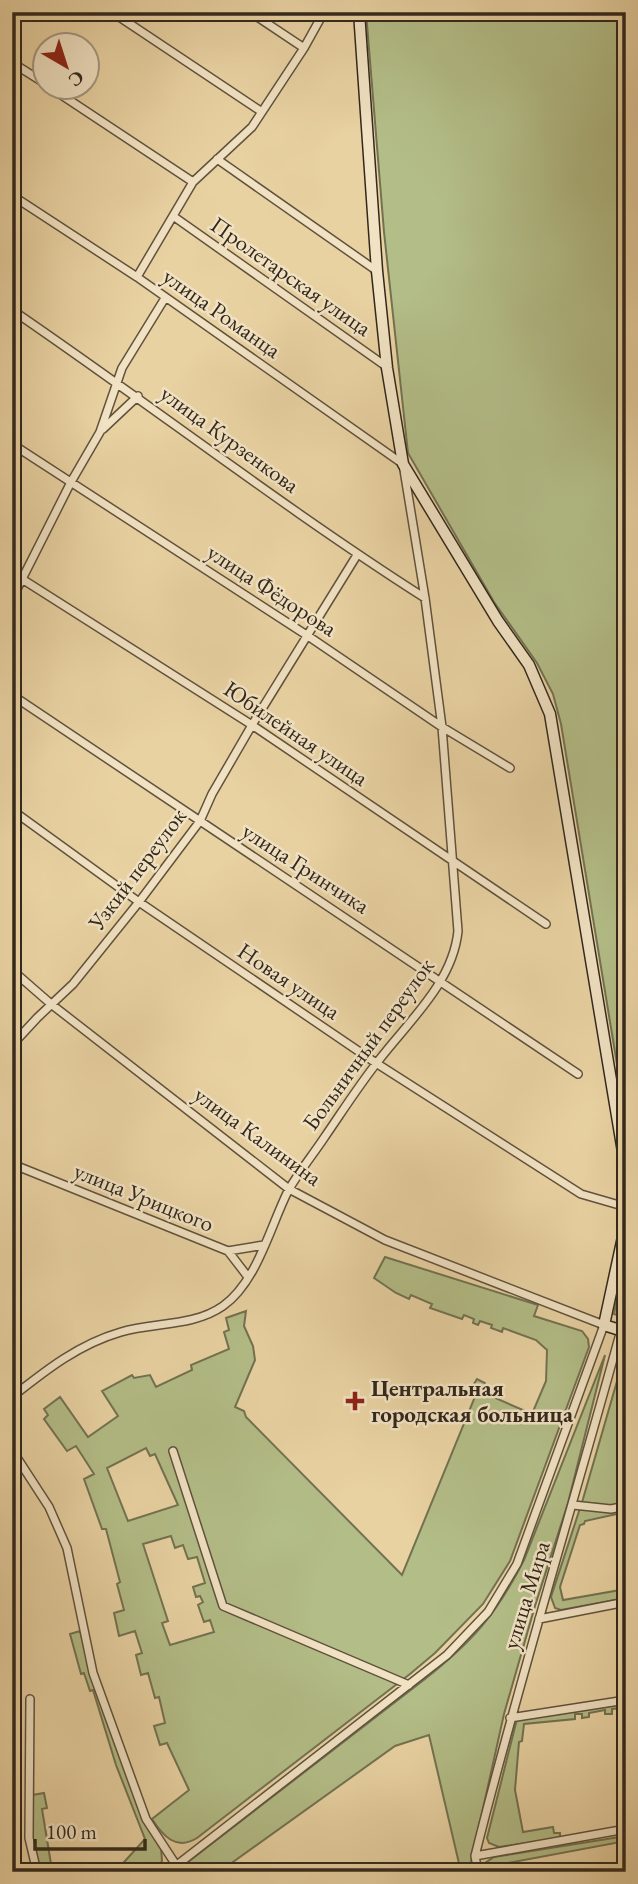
<svg xmlns="http://www.w3.org/2000/svg" width="638" height="1884" viewBox="0 0 638 1884" font-family="'EB Garamond',serif">
	<rect width="100%" height="100%" fill="#e9d2a2"/>
	<filter id="stains"><feTurbulence type="fractalNoise" baseFrequency=".00286" numOctaves="4"/><feColorMatrix values="0 0 0 0 .2 0 0 0 0 .09 0 0 0 0 .02 0 0 0 .5 -.17"/></filter>
	<radialGradient id="worn" r=".72"><stop offset=".6" stop-color="#630" stop-opacity="0"/><stop offset="1" stop-color="#630" stop-opacity=".3"/></radialGradient>
	<!-- green -->
	<path fill="#b3bd87" stroke="#727252" stroke-width="2" fill-rule="evenodd" d="M 366,12 L 626,12 L 626,1119 L 561,724 L 553,694 L 537,663 L 494,602 L 408,453 L 384,232 Z
		M 626,1253 L 626,1318 L 614,1314 Z
		M 385,1257 L 538,1305 L 534,1316 L 582,1331 L 588,1339 L 589,1347 L 510,1561 L 483,1604 L 435,1653 L 410,1674 L 197,1838 C 176,1851 163,1836 152,1819 L 189,1790 L 167,1743 L 160,1745 L 154,1726 L 165,1723 L 159,1697 L 155,1698 L 148,1673 L 141,1675 L 136,1655 L 142,1653 L 135,1631 L 119,1636 L 114,1613 L 124,1610 L 117,1584 L 120,1582 L 106,1529 L 102,1529 L 84,1479 L 94,1474 L 76,1446 L 67,1451 L 44,1419 L 48,1415 L 44,1409 L 60,1397 L 88,1437 L 118,1416 L 102,1391 L 132,1375 L 134,1378 L 150,1375 L 156,1387 L 192,1370 L 191,1365 L 229,1349 L 224,1332 L 229,1330 L 226,1318 L 246,1311 L 244,1326 L 253,1346 L 255,1360 L 235,1407 L 244,1411 L 246,1417 L 402,1575 L 479,1387 L 474,1384 L 477,1379 L 485,1383 L 485,1388 L 493,1397 L 532,1414 L 546,1381 L 547,1350 L 536,1340 L 503,1328 L 502,1332 L 491,1328 L 492,1325 L 480,1321 L 478,1325 L 473,1323 L 474,1319 L 464,1315 L 462,1319 L 430,1308 L 432,1304 L 411,1295 L 409,1299 L 396,1293 L 374,1278 ZM 146,1448 L 150,1456 L 155,1454 L 178,1505 L 128,1521 L 107,1468 ZM 171,1536 L 175,1548 L 183,1545 L 188,1559 L 197,1557 L 205,1583 L 193,1587 L 196,1597 L 200,1596 L 203,1602 L 198,1605 L 204,1622 L 210,1620 L 214,1632 L 170,1645 L 162,1623 L 168,1621 L 143,1544 Z
		M 626,1350 L 626,1512 L 585,1521 L 584,1524 L 580,1525 L 560,1587 L 563,1600 L 626,1589 L 626,1598 L 561,1610 L 555,1608 L 551,1597 L 583,1499 Z
		M 605,1355 L 568,1503 L 535,1606 L 504,1714 L 470,1867 L 471,1872 L 461,1872 L 429,1735 L 395,1746 L 219,1872 L 175,1872 L 425,1679 C 473,1641 496,1615 524,1560 Z
		M 80,1631 L 93,1679 L 145,1821 L 161,1847 L 162,1861 L 154,1872 L 115,1872 L 145,1839 L 116,1765 L 93,1690 L 90,1691 L 84,1673 L 81,1674 L 70,1634 Z
		M 626,1702 L 626,1712 L 623,1713 L 622,1708 L 612,1709 L 612,1714 L 605,1714 L 605,1710 L 589,1713 L 589,1717 L 582,1718 L 582,1714 L 575,1714 L 575,1719 L 524,1724 L 522,1741 L 519,1742 L 515,1790 L 523,1832 L 553,1827 L 554,1833 L 560,1833 L 560,1838 L 499,1847 L 489,1843 L 487,1838 L 517,1719 Z
		M 44,1793 L 47,1808 L 42,1809 L 51,1864 L 55,1864 L 56,1872 L 40,1872 L 33,1840 L 32,1795 Z
		M 626,1836 L 626,1841 L 492,1866 L 492,1872 L 482,1872 L 485,1863 L 494,1857 Z"/>
	<g fill="none" stroke-linecap="round" stroke-linejoin="round">
		<!-- street casing -->
		<g stroke="#60523e" stroke-width="10">
			<path id="street" d="M 112,12 L 262,112
				M 250,12 L 304,48
				M 12,65 L 19,67 L 46,84
				M 51,88 L 193,182
				M 217,159 L 377,271
				M 173,216 L 387,367
				M 137,277 L 193,182 L 252,127 L 304,48 L 324,12
				M 12,310 C 151,405 284,508 425,598
				M 103,429 L 138,396
				M 12,444 L 308,636 L 442,727 L 510,768
				M 22,579 L 252,725 L 546,924
				M 12,599 L 71,482 L 100,432 L 122,368 L 165,298
				M 12,695 L 578,1074
				M 12,810 L 139,902 L 376,1063 L 581,1194 L 626,1207
				M 12,970 L 51,1004 L 289,1189 L 385,1240 L 604,1325 L 517,1564 L 488,1612 L 447,1655 L 168,1872
				M 12,1045 L 37,1018 L 73,984 L 139,902 L 200,821 L 212,794 L 252,725 L 357,555
				M 12,1164 L 228,1251 L 264,1245
				M 228,1251 L 248,1277
				M 12,1397 C 46,1370 79,1344 121,1332 C 154,1322 193,1327 223,1306 C 257,1282 270,1227 288,1191 C 298,1173 312,1156 324,1138 C 342,1112 359,1085 379,1060 C 409,1021 453,982 458,931 L 442,727 L 425,598 L 403,464 L 137,277 L 16,198
				M 12,1450 L 49,1507 L 67,1548 L 93,1673 L 146,1819 L 176,1865
				M 173,1451 L 223,1606 L 409,1685
				M 573,1505 L 611,1509 L 626,1506
				M 539,1619 L 626,1602
				M 30,1699 L 29,1838 L 37,1872
				M 510,1718 L 626,1700
				M 475,1856 L 626,1829
				M 478,1872 L 475,1856 C 519,1680 573,1506 621,1330"/>
		</g>
		<!-- secondary casing -->
		<g stroke="#32281c" stroke-width="13">
			<path id="secondary" d="M 359,12 L 377,271 L 387,368 L 403,464 L 498,621 L 529,665 L 550,714 L 626,1170
				M 626,1223 L 604,1325 L 626,1332"/>
		</g>
		<!-- street -->
		<use href="#street" stroke="#f1e2c3" stroke-width="7"/>
		<!-- secondary -->
		<use href="#secondary" stroke="#f1e2c3" stroke-width="10"/>
	</g>
	<!-- markers -->
	<path fill="#8f2418" stroke="#f1e2c3" stroke-width="2.5" d="M351.5 1390.5h7v7h7v7h-7v7h-7v-7h-7v-7h7z"/>
	<g text-anchor="middle" dominant-baseline="central" stroke-width="5" stroke-linejoin="round" paint-order="stroke">
		<!-- street labels -->
		<g font-size="23" fill="#32281c" stroke="#f1e2c3">
			<text transform="translate(291 276) rotate(35)">Пролетарская улица</text>
			<text transform="translate(222 313) rotate(35)">улица Романца</text>
			<text transform="translate(230 439) rotate(36)">улица Курзенкова</text>
			<text transform="translate(272 590) rotate(33)">улица Фёдорова</text>
			<text transform="translate(296 733) rotate(34)">Юбилейная улица</text>
			<text transform="translate(306 868) rotate(33)">улица Гринчика</text>
			<text transform="translate(137 869) rotate(-53)">Узкий переулок</text>
			<text transform="translate(289 981) rotate(34)">Новая улица</text>
			<text transform="translate(368 1044) rotate(-54)">Больничный переулок</text>
			<text transform="translate(258 1136) rotate(36)">улица Калинина</text>
			<text transform="translate(144 1197) rotate(22)">улица Урицкого</text>
			<text transform="translate(526 1595) rotate(-73)">улица Мира</text>
		</g>
		<!-- poi labels -->
		<g font-size="23" font-weight="bold" fill="#32281c" stroke="#f1e2c3" text-anchor="start">
			<text x="371" y="1388">Центральная<tspan x="371" dy="26">городская больница</tspan></text>
		</g>
	</g>
	<!-- margin -->
	<rect width="638" height="1884" fill="none" stroke="#e9d2a2" stroke-width="42"/>
	<rect x="14" y="14" width="610" height="1856" fill="none" stroke="#32281c" stroke-width="3.5"/>
	<rect x="21" y="21" width="596" height="1842" fill="none" stroke="#32281c" stroke-width="2"/>
	<!-- north arrow -->
	<g transform="translate(66 66) rotate(141)"><circle r="33" fill="#f1e2c3" stroke="#a59880" stroke-width="2"/>
	<path d="M0-5L12 26L0 18L-12 26Z" fill="#8f2418"/>
	<text y="-10" font-size="19" font-weight="bold" text-anchor="middle" fill="#32281c">С</text>
	</g>
	<!-- scale -->
	<path d="M35 1839v10h110v-10" fill="none" stroke="#32281c" stroke-width="3.5"/>
	<text x="46" y="1839" font-size="21" fill="#32281c" stroke="#f1e2c3" stroke-width="5" paint-order="stroke">100 m</text>
	<rect width="100%" height="100%" filter="url(#stains)"/>
	<rect width="100%" height="100%" fill="url(#worn)"/>
</svg>
